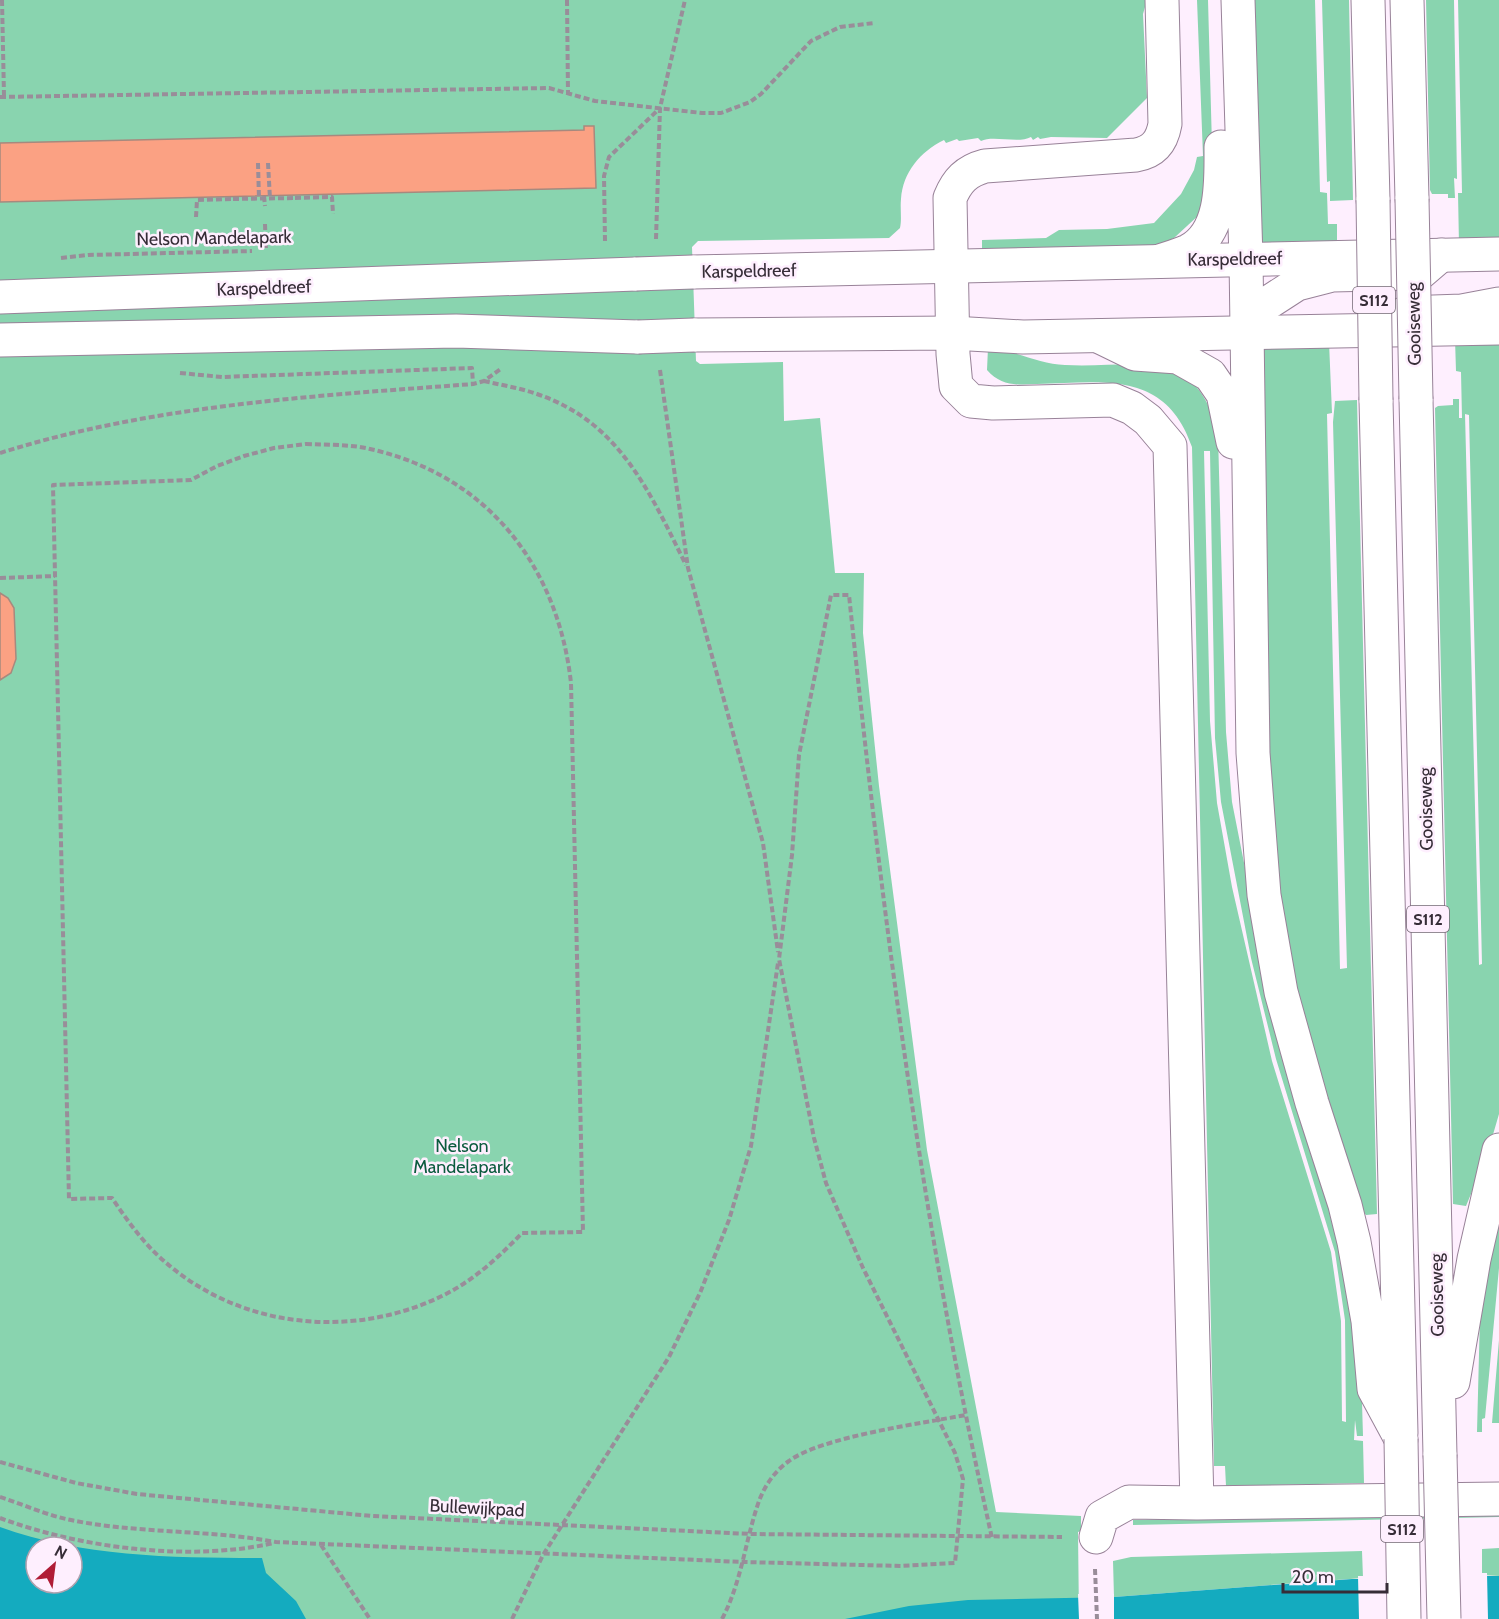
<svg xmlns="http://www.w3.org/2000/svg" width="1499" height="1619" viewBox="0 0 1499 1619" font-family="Cabin,sans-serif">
	<rect width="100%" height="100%" fill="#feeffe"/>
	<!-- green -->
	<path fill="#89d4af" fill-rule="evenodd" d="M 0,0 L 1147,0 L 1143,14 L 1147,98 L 1107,138 L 1051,137 L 1040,139 L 1038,137 L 1033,140 L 1031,137 C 1019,144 993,135 981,141 L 978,138 L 959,141 L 957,139 L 946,143 L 944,140 C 920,152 903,172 901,199 C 900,209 902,219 900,228 L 889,238 L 698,241 L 692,247 L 696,361 L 700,364 L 783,362 L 784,421 L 820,418 L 835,573 L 864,573 L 863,633 L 879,786 L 927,1150 L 996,1512 L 1081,1516 L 1081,1531 L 1078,1532 L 1079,1619 L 0,1619 ZM 36,1547 L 72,1547 L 72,1583 L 36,1583 Z
		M 1197,0 L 1208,0 L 1212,146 L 1200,214 L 1174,238 L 1159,245 L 1104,253 L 982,256 L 982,240 L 1046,238 L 1059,230 L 1107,229 L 1154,223 L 1181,194 L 1194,170 L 1197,157 L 1203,156 Z
		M 1248,0 L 1315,0 L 1320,192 L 1327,193 L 1328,224 L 1337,224 L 1337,247 L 1258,249 Z
		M 1322,0 L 1349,0 L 1353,200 L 1330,201 L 1330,181 L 1327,182 Z
		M 1426,0 L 1454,0 L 1457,179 L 1454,178 L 1455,198 L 1448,198 L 1448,194 L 1432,194 L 1430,190 Z
		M 1458,0 L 1499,0 L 1499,246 L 1459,245 L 1458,193 L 1462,193 Z
		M 1499,338 L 1499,1114 L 1487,1155 L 1466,1206 L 1453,1204 L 1435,408 L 1438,406 L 1453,405 L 1453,399 L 1459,399 L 1459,418 L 1462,418 L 1461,372 L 1456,371 L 1455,339 ZM 1465,414 L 1469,415 L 1482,964 L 1479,965 Z
		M 1329,342 L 1332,413 L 1327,414 L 1340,969 L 1347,968 L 1333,422 L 1335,401 L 1357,400 L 1377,1214 L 1366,1215 L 1359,1207 L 1283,952 L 1267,815 L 1260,373 L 1264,344 Z
		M 988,348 C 1014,350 1039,364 1065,365 C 1136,369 1197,342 1218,435 L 1226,732 L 1232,802 L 1263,959 L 1336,1214 L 1360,1336 L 1363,1436 L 1357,1436 L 1355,1420 L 1354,1440 L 1363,1441 L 1364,1483 L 1226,1486 L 1225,1466 L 1214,1466 L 1192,447 C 1166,370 1103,382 1037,384 C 1016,385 1001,386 987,370 ZM 1204,451 L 1210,451 L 1215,738 L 1221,802 L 1251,958 L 1276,1059 L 1335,1252 L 1345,1320 L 1346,1422 L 1342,1421 L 1341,1321 L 1331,1252 L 1272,1061 L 1232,887 L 1217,803 L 1210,721 Z
		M 1499,1196 L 1499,1268 L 1485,1418 L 1482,1419 L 1482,1432 L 1477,1432 L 1480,1315 Z
		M 1499,1340 L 1499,1423 L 1492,1423 Z
		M 1499,1511 L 1499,1517 L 1133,1525 L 1133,1520 Z
		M 1499,1548 L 1499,1576 L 1482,1575 L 1482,1549 Z
		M 1362,1551 L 1363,1578 L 1114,1597 L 1113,1561 L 1131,1557 Z"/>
	<!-- water -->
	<path fill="#14abbf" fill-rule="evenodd" d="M 0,1527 C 83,1557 175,1558 262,1558 L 266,1573 L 296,1601 L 306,1619 L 0,1619 ZM 36,1547 L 72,1547 L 72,1583 L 36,1583 Z
		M 1472,1576 L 1499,1576 L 1499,1619 L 845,1619 L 909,1606 L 968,1600 L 1114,1597 L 1352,1579 L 1464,1579 Z"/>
	<!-- pier -->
	<path fill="#feeffe" d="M 1471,1573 L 1487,1573 L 1488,1619 L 1359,1619 L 1358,1576 L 1375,1576 L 1380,1579 L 1384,1575 L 1418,1575 L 1423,1578 L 1427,1575 L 1462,1574 L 1468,1577 Z
		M 1078,1594 L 1114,1594 L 1114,1619 L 1079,1619 Z"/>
	<!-- building -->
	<path fill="#fba183" stroke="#a7897e" stroke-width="1.5" d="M 584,126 L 594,126 L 596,188 L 0,202 L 0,143 L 584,130 Z
		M 0,593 L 8,598 L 14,608 L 16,659 L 11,673 L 0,680 Z"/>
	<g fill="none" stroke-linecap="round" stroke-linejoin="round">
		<!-- minor casing -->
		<g stroke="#988298" stroke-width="35">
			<path id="minor" d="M 1162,0 L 1165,124 C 1162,141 1154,152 1136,155 L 985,166 C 966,171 957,181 950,198 L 953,354 L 956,386 L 971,401 L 993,403 L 1113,400 L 1132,408 L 1148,420 L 1170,446 L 1197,1503 L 1499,1499
				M 1096,1537 L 1102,1517 L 1129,1502 L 1197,1503"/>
		</g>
		<!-- major casing -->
		<g stroke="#988298" stroke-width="35">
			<path id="major" d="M 693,272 L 1499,254
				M 0,297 L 636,274
				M 694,335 L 952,333 L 1023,337 L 1499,328
				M 0,340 L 456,331 L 638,337"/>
		</g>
		<!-- highway casing -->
		<g stroke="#988298" stroke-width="35">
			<path id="highway" d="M 1238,0 L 1246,259 L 1253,753 L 1264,895 L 1281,992 L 1312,1103 L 1345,1205 L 1354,1242 L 1368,1321 L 1374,1389 L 1401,1439
				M 1368,0 L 1373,200
				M 1407,0 L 1412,199
				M 1160,261 C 1169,258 1179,255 1188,251 C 1224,233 1221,180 1221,147
				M 1380,330 L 1405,313 L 1462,311 L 1499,304
				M 1246,333 L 1263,306 L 1297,284 L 1332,275 L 1420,273 L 1441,255
				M 1098,336 L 1135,354 L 1178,357 L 1210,375 L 1223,394 L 1233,442
				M 1416,399 L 1440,1455
				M 1376,400 L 1401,1433
				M 1453,1382 L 1474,1259 L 1499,1150"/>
		</g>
		<!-- path -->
		<path stroke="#998d99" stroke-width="4" stroke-dasharray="6 3" stroke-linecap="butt" d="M 2,0 L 4,96
			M 567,0 L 568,94
			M 0,97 L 549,88 L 595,101 L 702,113 L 721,113 L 750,102 L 761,94 L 811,41 L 840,27 L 874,23
			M 258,163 L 259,199
			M 268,163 L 270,199
			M 264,196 L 265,206
			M 295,198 L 332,197 L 333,214
			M 196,217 L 197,200 L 233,199
			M 265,224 L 266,250
			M 656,239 L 660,108 L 685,0
			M 605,241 L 604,176 L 609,157 L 660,108
			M 61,258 L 88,255 L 252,251
			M 660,370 L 688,568 L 763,843 L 778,952
			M 180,373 L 222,377 L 472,368 L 473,384
			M 484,381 C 501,385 520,388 537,394 C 620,422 650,493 686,565
			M 306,444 C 327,445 349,444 370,449 C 487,475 558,566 571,683 L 583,1232 L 522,1233 C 499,1257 474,1280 444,1295 C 353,1340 241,1329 164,1261 C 143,1243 127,1220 112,1198 L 69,1199 L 53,485 L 191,480 L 217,466 L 244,456 L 274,448 Z
			M 0,453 C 152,405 314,396 473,384 L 484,381 L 502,368
			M 0,578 L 55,576
			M 0,1462 L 76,1483 L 137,1494 L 372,1516 L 751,1534 L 1062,1537
			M 0,1497 C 22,1504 44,1514 66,1519 C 134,1534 206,1529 276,1542 L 744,1562 L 901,1566 L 955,1563 L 963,1479 L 955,1453 L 863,1268 L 826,1183 L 814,1138 L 779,959 L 792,855 L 799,755 L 831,595 L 849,595 C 882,911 922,1227 992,1538
			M 0,1518 C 80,1548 190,1562 274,1543
			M 321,1545 L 370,1619
			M 1095,1569 L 1097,1619
			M 512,1619 L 543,1555 L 669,1357 L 700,1293 L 729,1220 L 751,1146 L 778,963
			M 722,1619 C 742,1581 745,1541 759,1501 C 765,1485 775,1471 789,1461 C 821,1437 923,1423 966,1415"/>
		<!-- minor -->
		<use href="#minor" stroke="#fff" stroke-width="33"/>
		<!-- major -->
		<use href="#major" stroke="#fff" stroke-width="33"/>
		<!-- highway -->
		<use href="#highway" stroke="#fff" stroke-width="33"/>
		<!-- major-bridge casing -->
		<g stroke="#988298" stroke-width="35" stroke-linecap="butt">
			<path id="major-bridge" d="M 636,274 L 693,272
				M 638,337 L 694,335"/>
		</g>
		<!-- highway-bridge casing -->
		<g stroke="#988298" stroke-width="35" stroke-linecap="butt">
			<path id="highway-bridge" d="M 1412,199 L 1416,399
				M 1373,200 L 1376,400
				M 1401,1439 L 1404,1619
				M 1440,1455 L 1444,1619"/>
		</g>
		<!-- path-bridge -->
		<path stroke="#998d99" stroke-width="4" stroke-dasharray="6 3" stroke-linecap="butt" d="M 233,199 L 295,198"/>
		<!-- major-bridge -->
		<use href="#major-bridge" stroke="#fff" stroke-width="33"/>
		<!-- highway-bridge -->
		<use href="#highway-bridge" stroke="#fff" stroke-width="33"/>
	</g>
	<g text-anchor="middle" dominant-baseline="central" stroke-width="5" stroke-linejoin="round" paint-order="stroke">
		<!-- shield labels -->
		<g fill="#feeffe" stroke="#726773" stroke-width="1.5">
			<rect x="1353" y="287" width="42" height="26" rx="4.5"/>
			<rect x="1407" y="906" width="42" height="26" rx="4.5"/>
			<rect x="1381" y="1516" width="42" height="26" rx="4.5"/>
		</g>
		<g font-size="16" font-weight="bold" fill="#362d37">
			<text x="1374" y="300">S112</text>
			<text x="1428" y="919">S112</text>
			<text x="1402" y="1529">S112</text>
		</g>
		<!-- street labels -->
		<g font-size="18" fill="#362d37" stroke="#feeffe">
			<text transform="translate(214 238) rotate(-1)">Nelson Mandelapark</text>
			<text transform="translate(1235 259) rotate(-1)">Karspeldreef</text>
			<text transform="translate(749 271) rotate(-1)">Karspeldreef</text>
			<text transform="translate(264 288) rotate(-2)">Karspeldreef</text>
			<text transform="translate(1414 324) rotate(-91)">Gooiseweg</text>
			<text transform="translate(1426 809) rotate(-91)">Gooiseweg</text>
			<text transform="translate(1437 1295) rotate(-91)">Gooiseweg</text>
			<text transform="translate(477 1508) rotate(3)">Bullewijkpad</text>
		</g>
		<!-- park labels -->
		<g font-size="18" fill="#0b5b3e" stroke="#feeffe">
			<text x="462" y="1146">Nelson<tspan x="462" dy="21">Mandelapark</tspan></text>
		</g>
	</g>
	<!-- north arrow -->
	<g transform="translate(54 1565) rotate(28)"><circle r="28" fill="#feeffe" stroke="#aea1ae" stroke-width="1.5"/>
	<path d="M0-4.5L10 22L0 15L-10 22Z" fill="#b01c36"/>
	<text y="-9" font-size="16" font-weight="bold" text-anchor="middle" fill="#362d37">N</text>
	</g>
	<!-- scale -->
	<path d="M1283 1583v9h104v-9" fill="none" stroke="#362d37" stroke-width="3"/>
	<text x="1292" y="1583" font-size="18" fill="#362d37" stroke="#feeffe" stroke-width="4.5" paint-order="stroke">20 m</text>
</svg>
